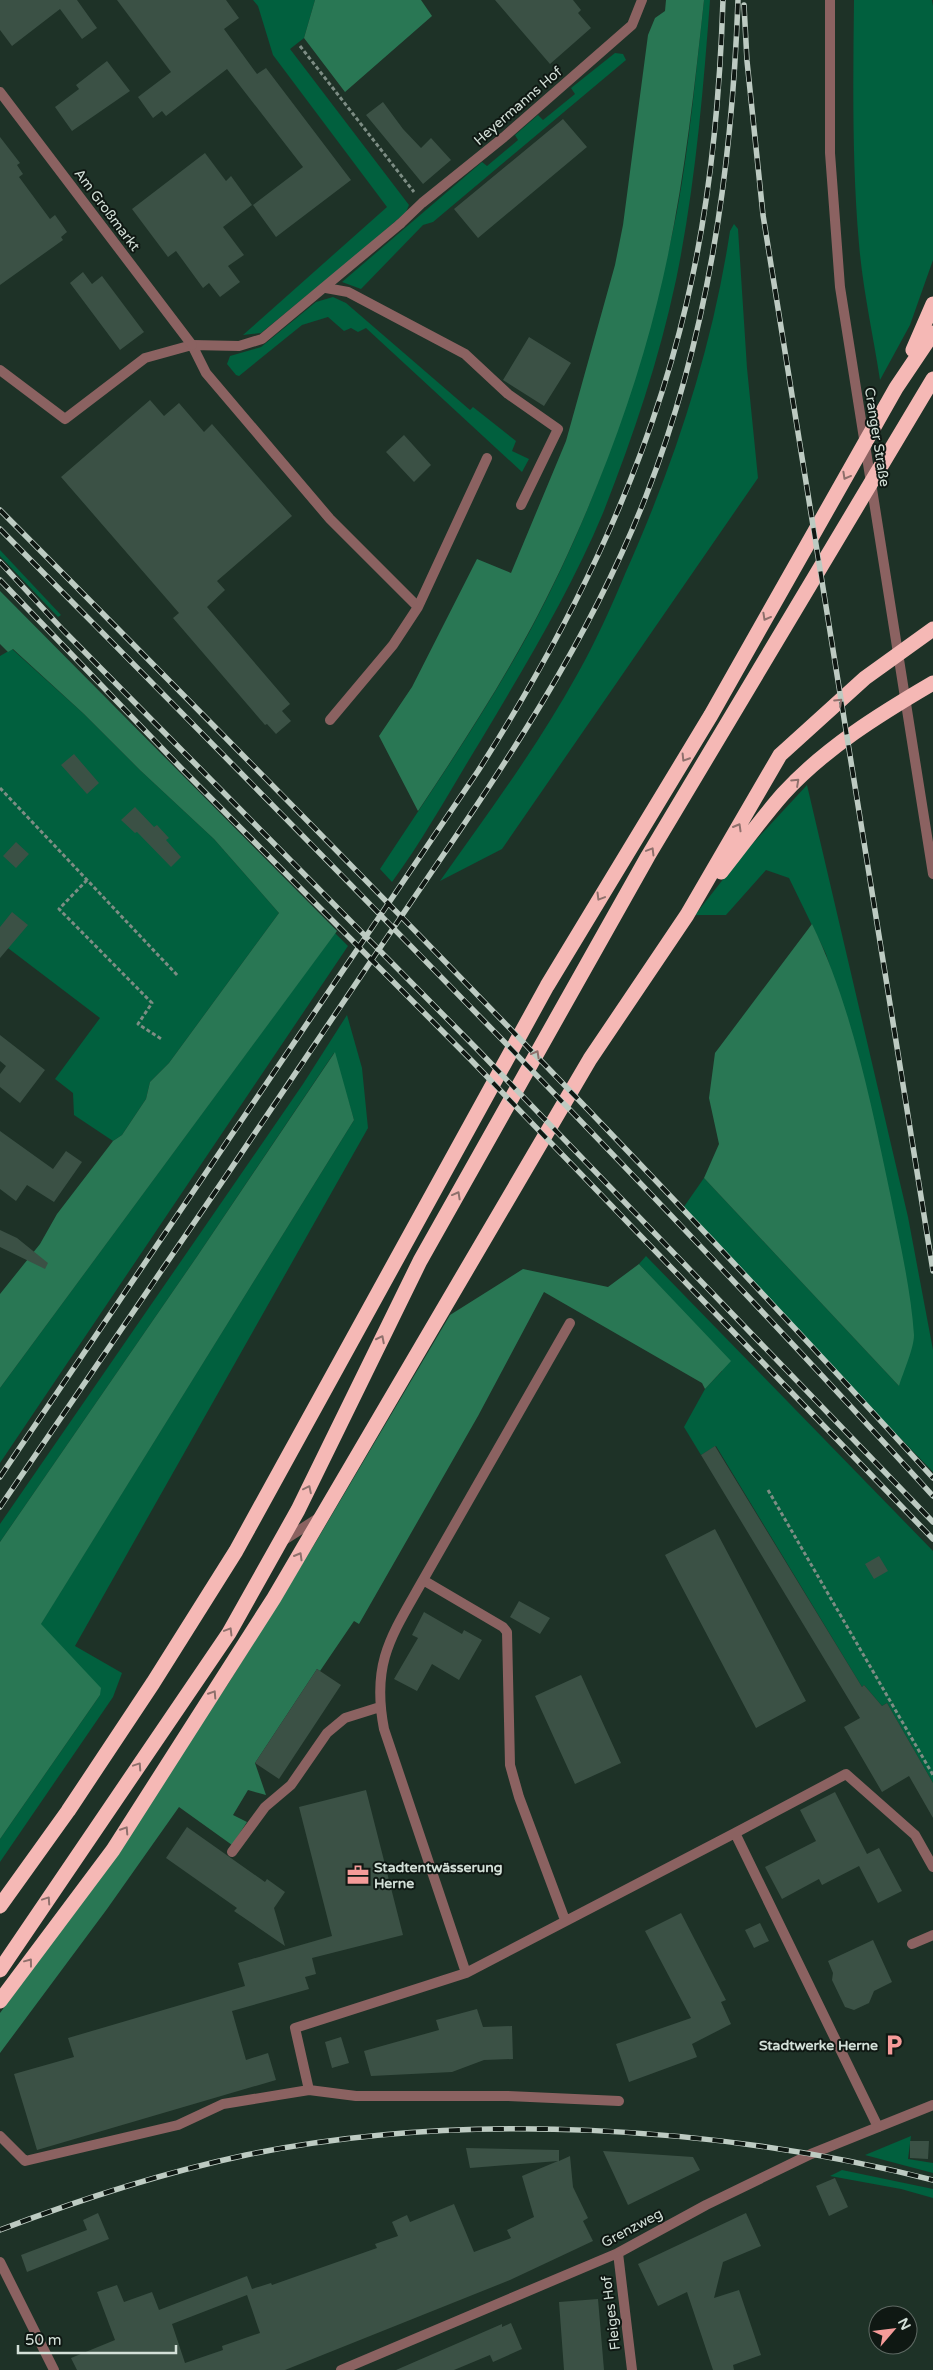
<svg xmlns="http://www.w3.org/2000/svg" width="933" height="2370" viewBox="0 0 933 2370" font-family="'Varela Round',sans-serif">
	<rect width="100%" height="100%" fill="#1e3227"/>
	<!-- green -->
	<path fill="#01603e" d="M 253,0 L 315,0 L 304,38 L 290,49 L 409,205 L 406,212 L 359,253 L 261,333 L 243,335 L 387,207 L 273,55 L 258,6 Z
		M 704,0 L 710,0 C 703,94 695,188 676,280 C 659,360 633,437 603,513 C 570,592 525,666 481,740 C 452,787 425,837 392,882 L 380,869 C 432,790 486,712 531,629 C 600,500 648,354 677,211 C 690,142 696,70 704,0 Z
		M 854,0 L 932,0 L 933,6 L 933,260 L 910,325 L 880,380 C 873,334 863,291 859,244 C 852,163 853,82 854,0 Z
		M 615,53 L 623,54 L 626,60 L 433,222 L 423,225 L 361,289 L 342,282 L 482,162 L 487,166 L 518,140 L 515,135 L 538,115 L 543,120 L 575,94 L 571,88 Z
		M 734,224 L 738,229 L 747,368 L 758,478 L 502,849 L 440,881 C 488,813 538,746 578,673 C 596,641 611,607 625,574 C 674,464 712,350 730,231 Z
		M 333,297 L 346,303 L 470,410 L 473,407 L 516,441 L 512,451 L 529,459 L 522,472 L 366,328 L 358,332 L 351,328 L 344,331 L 328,317 L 302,325 L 239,376 L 236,375 L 227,364 L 230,356 L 261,347 L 316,302 Z
		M 0,550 L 61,615 L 58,617 L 0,556 Z
		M 12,649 L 84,714 L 141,771 L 214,839 L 279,913 L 169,1063 L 150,1082 L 146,1099 L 122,1135 L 113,1141 L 74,1115 L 73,1093 L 55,1079 L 100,1018 L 0,942 L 0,656 Z
		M 807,785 L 908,1217 L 933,1350 L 933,1472 L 681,1211 L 704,1178 L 899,1386 L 880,1147 L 854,1042 L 826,954 L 789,878 L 766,870 L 726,915 L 695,915 L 743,854 Z
		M 335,933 L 348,946 L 0,1463 L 0,1388 Z
		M 347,1015 L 362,1068 L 368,1128 L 75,1646 L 122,1673 L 113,1697 L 0,1862 L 0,1839 L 100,1695 L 40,1625 L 354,1120 L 334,1053 L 196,1258 L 0,1542 L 0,1524 L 303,1084 Z
		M 646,1256 L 933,1551 L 933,1783 L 887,1703 L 882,1706 L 864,1685 L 862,1687 L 716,1446 L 701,1455 L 684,1427 L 705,1389 L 722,1371 L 678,1306 L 639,1264 Z
		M 911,2136 L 908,2159 L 933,2163 L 933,2173 L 865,2155 Z
		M 842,2170 L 933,2189 L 933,2198 L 901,2189 L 830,2176 Z"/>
	<!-- forest -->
	<path fill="#297754" d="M 315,0 L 421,0 L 432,16 L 345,92 L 304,38 Z
		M 666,0 L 704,0 C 693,101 682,204 657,303 C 631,409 583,531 531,628 C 497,691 458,751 418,811 L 379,736 L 412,687 L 477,559 L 511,573 L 566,441 L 615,265 L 623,225 L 648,35 L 655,18 L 665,11 Z
		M 0,591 L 337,931 L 0,1388 L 0,1294 L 40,1244 L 57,1214 L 113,1141 L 122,1135 L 146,1099 L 150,1082 L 169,1063 L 279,913 L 214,839 L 141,771 L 84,714 L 13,649 L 8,652 L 0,644 Z
		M 812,924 C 852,1007 871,1103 890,1193 C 899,1238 911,1290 914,1335 C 914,1348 903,1373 899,1386 L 704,1178 L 719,1144 L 709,1098 L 715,1053 Z
		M 335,1052 L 354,1120 L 41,1624 L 101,1688 L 100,1695 L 0,1839 L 0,1542 L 196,1258 Z
		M 639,1264 L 731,1361 L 705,1389 L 702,1383 L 544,1292 L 478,1416 L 359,1624 L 354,1621 L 320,1671 L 317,1669 L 255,1763 L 266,1795 L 248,1790 L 233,1815 L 247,1822 L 232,1845 L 179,1807 L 107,1909 L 0,2053 L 0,2013 L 65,1925 L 228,1684 L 317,1540 L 450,1315 L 523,1269 L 608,1287 Z"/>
	<!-- building -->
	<path fill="#3b5145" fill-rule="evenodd" d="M 0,0 L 77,0 L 97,28 L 82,39 L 60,9 L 12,46 L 0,30 Z
		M 117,0 L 226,0 L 239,18 L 224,29 L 257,74 L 266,68 L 351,180 L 276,237 L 253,205 L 303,167 L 227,69 L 166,116 L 162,111 L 153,118 L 138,97 L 171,72 Z
		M 495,0 L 573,0 L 581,10 L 578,13 L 591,28 L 550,64 Z
		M 107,61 L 130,91 L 72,131 L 55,107 L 79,89 L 76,85 Z
		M 383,102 L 403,129 L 421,148 L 431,138 L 451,160 L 423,184 L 366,115 Z
		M 563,119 L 587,147 L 478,238 L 454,209 Z
		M 0,137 L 20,163 L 17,165 L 23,174 L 19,177 L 50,219 L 55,215 L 67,232 L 61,237 L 63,240 L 0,285 Z
		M 205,153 L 226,181 L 231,176 L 252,205 L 223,227 L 244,255 L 228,266 L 240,282 L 220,297 L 209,283 L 203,288 L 176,251 L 168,257 L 132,209 Z
		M 83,272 L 92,284 L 102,276 L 144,332 L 120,350 L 70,283 Z
		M 529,337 L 571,363 L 544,406 L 503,380 Z
		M 150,400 L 164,416 L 179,403 L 204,432 L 212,424 L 292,516 L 217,581 L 225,590 L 207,607 L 290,704 L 282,711 L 291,721 L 276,734 L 267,724 L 265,725 L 173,618 L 179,613 L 61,477 Z
		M 404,435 L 431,465 L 414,482 L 386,452 Z
		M 74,754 L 99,783 L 87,794 L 61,765 Z
		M 135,807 L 154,827 L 157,825 L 169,838 L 166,840 L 181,857 L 171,867 L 137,832 L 135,833 L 121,820 Z
		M 16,842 L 29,854 L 16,868 L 3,856 Z
		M 12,912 L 28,925 L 0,958 L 0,927 Z
		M 0,1035 L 45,1070 L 20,1103 L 0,1087 L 0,1074 L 6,1066 L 0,1061 Z
		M 0,1131 L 53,1169 L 66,1151 L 82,1162 L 54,1202 L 27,1185 L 16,1201 L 0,1189 Z
		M 0,1230 L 17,1238 L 48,1263 L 45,1269 L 0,1247 Z
		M 715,1446 L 862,1687 L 864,1685 L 882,1706 L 887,1703 L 933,1783 L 933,1818 L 909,1776 L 882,1792 L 844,1727 L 860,1718 L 701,1455 Z
		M 715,1529 L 806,1701 L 756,1728 L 665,1555 Z
		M 879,1556 L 888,1571 L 874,1579 L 865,1564 Z
		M 519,1601 L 550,1618 L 540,1634 L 510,1617 Z
		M 424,1612 L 462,1634 L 464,1630 L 482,1640 L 459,1680 L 432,1664 L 417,1691 L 394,1679 L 418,1638 L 412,1635 Z
		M 317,1669 L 341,1685 L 279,1779 L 255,1763 Z
		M 581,1675 L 621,1763 L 575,1784 L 535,1696 Z
		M 366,1790 L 403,1935 L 312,1958 L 316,1974 L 305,1977 L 309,1989 L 232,2011 L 246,2060 L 268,2053 L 276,2080 L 37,2150 L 14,2074 L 74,2057 L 68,2038 L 245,1986 L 238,1963 L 332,1936 L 299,1807 Z
		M 835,1792 L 867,1854 L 879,1848 L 902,1891 L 878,1903 L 859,1866 L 822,1885 L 819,1879 L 782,1899 L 765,1867 L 816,1841 L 800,1810 Z
		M 187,1827 L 265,1882 L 267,1879 L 285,1892 L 274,1908 L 285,1946 L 234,1911 L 237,1908 L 166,1858 Z
		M 681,1913 L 726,2000 L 721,2002 L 731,2024 L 692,2044 L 697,2057 L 629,2082 L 616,2044 L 691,2018 L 645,1931 Z
		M 760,1923 L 769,1941 L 754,1948 L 745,1930 Z
		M 873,1940 L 892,1982 L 874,1991 L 869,2003 L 854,2010 L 845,2007 L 832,1980 L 833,1973 L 828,1961 Z
		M 477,2009 L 483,2027 L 512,2026 L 513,2059 L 484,2060 L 452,2072 L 371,2076 L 364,2051 L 439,2030 L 436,2020 Z
		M 341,2037 L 349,2063 L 332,2068 L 325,2042 Z
		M 910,2141 L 929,2141 L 928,2159 L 910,2158 Z
		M 466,2148 L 559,2150 L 559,2161 L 570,2156 L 573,2187 L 588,2218 L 583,2221 L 593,2241 L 510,2280 L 285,2370 L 77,2370 L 71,2358 L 115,2340 L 97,2292 L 117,2285 L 124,2302 L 152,2292 L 159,2310 L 247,2276 L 252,2289 L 271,2283 L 272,2285 L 377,2248 L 375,2244 L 398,2236 L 392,2222 L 407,2215 L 410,2222 L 454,2204 L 474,2252 L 511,2238 L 507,2230 L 534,2217 L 522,2176 L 558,2161 L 470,2168 ZM 247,2295 L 260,2333 L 222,2346 L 223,2350 L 185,2363 L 172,2324 Z
		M 603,2151 L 693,2157 L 700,2170 L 628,2205 Z
		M 835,2178 L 848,2207 L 829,2216 L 816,2186 Z
		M 98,2213 L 109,2239 L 27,2272 L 21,2255 L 87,2230 L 83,2220 Z
		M 746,2213 L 761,2246 L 723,2262 L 714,2298 L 739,2290 L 761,2355 L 733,2365 L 734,2370 L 713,2370 L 687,2292 L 658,2306 L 638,2264 Z
		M 598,2299 L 604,2370 L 564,2370 L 559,2302 Z
		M 511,2323 L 522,2349 L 493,2362 L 490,2355 L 454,2370 L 396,2370 L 502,2324 L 502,2327 Z"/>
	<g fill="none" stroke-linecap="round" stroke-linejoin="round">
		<!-- path -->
		<path stroke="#7d8d84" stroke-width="3" stroke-dasharray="4 2.5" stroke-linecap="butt" d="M 300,46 L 414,192
			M 0,788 L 178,976
			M 87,880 L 59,909 L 152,1003 L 138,1024 L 163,1040
			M 768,1490 L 933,1775"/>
		<!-- service -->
		<path stroke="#8b6261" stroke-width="10" d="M 326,288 L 348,292 L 465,354 L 508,394 L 558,429 L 521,505
			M 192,345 L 206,373 L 330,519 L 418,607 L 487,458
			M 0,370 L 65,419 L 145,358 L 192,345 L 239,346 L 262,339 L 400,224
			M 330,720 L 393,645 L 418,607
			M 284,1540 L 320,1517
			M 423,1580 L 570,1323
			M 232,1852 L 265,1807 L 291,1785 L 327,1733 L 345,1718 L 380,1707
			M 912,1944 L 933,1935
			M 466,1973 L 384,1729 C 371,1662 392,1635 423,1580 L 503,1627 L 507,1632 L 510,1765 L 519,1797 L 565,1920
			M 619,2101 L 508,2096 L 356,2096 L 309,2090 L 295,2028 L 466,1973 L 735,1833
			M 878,2127 L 735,1833 L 846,1774 L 915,1835 L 933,1867
			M 0,2136 L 25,2161 L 178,2125 L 223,2104 L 309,2090"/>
		<!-- minor -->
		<path stroke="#8b6261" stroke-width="10" d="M 0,92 L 192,345
			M 400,224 L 422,203 L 504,137 L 632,25 L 642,0
			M 618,2253 L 632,2370
			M 0,2262 L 54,2370
			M 341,2370 L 618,2253 L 706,2205 L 811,2154 L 933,2105"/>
		<!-- tertiary -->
		<path stroke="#8b6261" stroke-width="10" d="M 830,0 L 830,153 L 840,287 L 933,874"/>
		<!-- motorway -->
		<path stroke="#f5b8b5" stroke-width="15" d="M 913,350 L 933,304
			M 721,872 C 741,847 761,819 783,794 C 825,748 880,714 933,683
			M 0,1906 L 68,1811 L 153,1683 L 236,1551 L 547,986 L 711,715 L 896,388 L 933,333
			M 0,1970 L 229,1633 L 298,1510 L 420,1261 L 648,856 L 933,379
			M 0,2001 L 113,1850 L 274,1598 L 590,1059 L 687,915 L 780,755 L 865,678 L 933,629"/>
		<!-- rail casing -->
		<g stroke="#bdcbc2" stroke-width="5.5">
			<path id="rail" d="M 744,5 L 747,61 L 763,215 L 933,1271
				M 0,510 C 316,828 631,1147 933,1478
				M 0,529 C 315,848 631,1165 933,1496
				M 0,562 L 63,630 L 478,1050 L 933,1522
				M 0,580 L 181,768 L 471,1060 L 933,1539
				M 0,1477 L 478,771 C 576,618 656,453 693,274 C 712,184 720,92 723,0
				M 0,1507 C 123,1327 246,1148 367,967 C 469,815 579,668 646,496 C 708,337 732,169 738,0
				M 0,2230 C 81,2199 162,2173 246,2155 C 464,2110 718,2126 933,2180"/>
		</g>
		<!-- rail -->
		<use href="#rail" stroke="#0f1813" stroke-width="4" stroke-dasharray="11" stroke-linecap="butt"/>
	</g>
	<!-- one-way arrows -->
	<defs><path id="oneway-chevron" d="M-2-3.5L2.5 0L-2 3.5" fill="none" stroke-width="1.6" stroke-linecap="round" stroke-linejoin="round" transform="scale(1.25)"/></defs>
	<g stroke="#8e706c">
		<use href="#oneway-chevron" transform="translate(846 476) rotate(119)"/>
		<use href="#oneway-chevron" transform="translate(766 617) rotate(119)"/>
		<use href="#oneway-chevron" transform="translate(839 702) rotate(-43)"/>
		<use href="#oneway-chevron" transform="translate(685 758) rotate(122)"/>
		<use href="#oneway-chevron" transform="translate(796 782) rotate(-43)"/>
		<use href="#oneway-chevron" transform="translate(738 827) rotate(-60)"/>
		<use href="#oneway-chevron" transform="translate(651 851) rotate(-59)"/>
		<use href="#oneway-chevron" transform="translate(600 897) rotate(121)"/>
		<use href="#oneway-chevron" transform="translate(536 1054) rotate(-61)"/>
		<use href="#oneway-chevron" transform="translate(457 1195) rotate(-61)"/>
		<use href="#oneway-chevron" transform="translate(381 1339) rotate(-63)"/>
		<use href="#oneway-chevron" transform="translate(308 1489) rotate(-64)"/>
		<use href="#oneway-chevron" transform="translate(299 1556) rotate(-60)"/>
		<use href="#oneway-chevron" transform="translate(229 1631) rotate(-59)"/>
		<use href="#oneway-chevron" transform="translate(213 1694) rotate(-57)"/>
		<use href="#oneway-chevron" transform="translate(138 1766) rotate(-56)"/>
		<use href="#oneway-chevron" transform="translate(125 1830) rotate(-57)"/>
		<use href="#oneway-chevron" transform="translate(47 1900) rotate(-56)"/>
		<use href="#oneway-chevron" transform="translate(29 1962) rotate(-53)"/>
	</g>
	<!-- icons -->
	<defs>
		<g id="office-bare" transform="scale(1.725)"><path d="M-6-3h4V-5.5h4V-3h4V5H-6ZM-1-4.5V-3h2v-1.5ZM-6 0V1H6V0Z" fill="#f59b99" stroke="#0f1813" stroke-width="2.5" paint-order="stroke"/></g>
		<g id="parking-bare" transform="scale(1.725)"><path d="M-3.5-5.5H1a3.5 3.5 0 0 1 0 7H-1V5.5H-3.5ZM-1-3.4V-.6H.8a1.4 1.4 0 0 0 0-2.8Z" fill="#f59b99" stroke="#0f1813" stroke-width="2.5" paint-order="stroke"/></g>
	</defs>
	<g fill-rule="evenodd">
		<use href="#office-bare" x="358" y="1875"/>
		<use href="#parking-bare" x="894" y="2045"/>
	</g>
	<g text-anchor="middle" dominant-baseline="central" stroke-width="4" stroke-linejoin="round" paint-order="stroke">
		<!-- street labels -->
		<g font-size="14" fill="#d3e0d8" stroke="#0f1813">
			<text transform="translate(518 106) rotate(-41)">Heyermanns Hof</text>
			<text transform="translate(107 210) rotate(53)">Am Großmarkt</text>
			<text transform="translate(877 437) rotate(81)">Cranger Straße</text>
			<text transform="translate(632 2228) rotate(-28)">Grenzweg</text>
			<text transform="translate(611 2313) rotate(-97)">Fleiges Hof</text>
		</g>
		<!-- poi labels -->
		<g font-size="14" font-weight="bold" fill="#d3e0d8" stroke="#0f1813" text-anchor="start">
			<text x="374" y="1867">Stadtentwässerung<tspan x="374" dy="16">Herne</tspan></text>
			<text x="878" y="2045" text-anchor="end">Stadtwerke Herne</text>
		</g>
	</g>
	<!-- north arrow -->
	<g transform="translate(893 2330) rotate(62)"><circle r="24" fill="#0f1813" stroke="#5d6862"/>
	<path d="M0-4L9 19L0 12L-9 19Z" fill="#f59b99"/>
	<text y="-8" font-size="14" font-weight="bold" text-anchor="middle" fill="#d3e0d8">N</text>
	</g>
	<!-- scale -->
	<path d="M18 2345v8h158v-8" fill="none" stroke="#d3e0d8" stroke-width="2.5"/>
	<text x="25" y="2345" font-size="15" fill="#d3e0d8" stroke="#0f1813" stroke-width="4" paint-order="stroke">50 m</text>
</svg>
